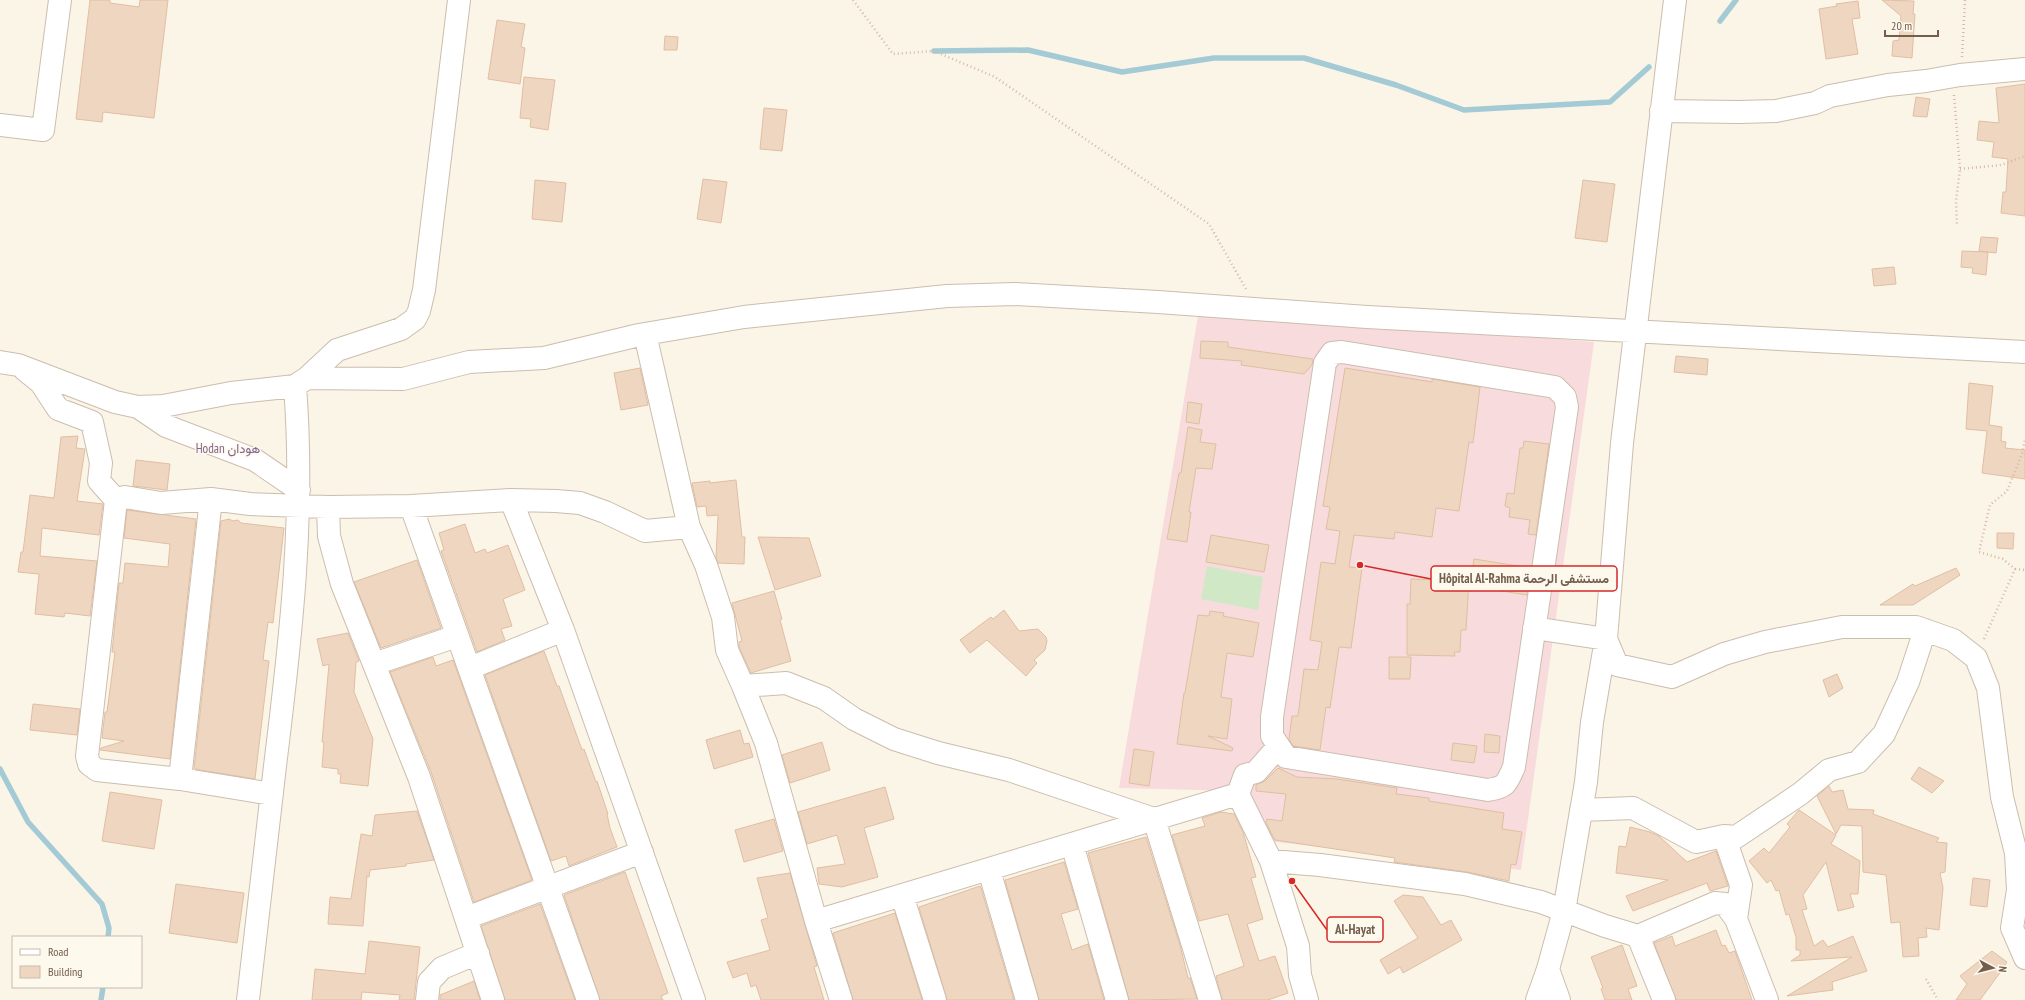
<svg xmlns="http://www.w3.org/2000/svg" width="2025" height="1000" viewBox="0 0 2025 1000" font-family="'PT Sans Narrow',Vazirmatn,sans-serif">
	<rect width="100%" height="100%" fill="#fbf5e7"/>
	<!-- medical -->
	<path fill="#f8dbdc" d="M 1199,310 L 1594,342 L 1521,870 L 1268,841 L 1240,791 L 1119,788 Z"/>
	<!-- green -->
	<path fill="#d1e8c6" d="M 1207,566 L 1263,577 L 1258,610 L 1201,599 Z"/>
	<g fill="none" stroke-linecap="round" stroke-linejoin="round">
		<!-- stream -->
		<path stroke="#a3cad5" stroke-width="5.5" d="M 1720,21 L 1736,0
			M 934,51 L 1028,50 L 1122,72 L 1214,58 L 1304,58 L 1396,85 L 1464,110 L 1610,102 L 1649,67
			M 0,769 L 28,822 L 102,904 L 109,928 L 108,937
			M 101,1000 L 103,987"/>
	</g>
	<!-- building -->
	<path fill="#efd6c0" stroke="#e1bea2" d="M 90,0 L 110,0 L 110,3 L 139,7 L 140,0 L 168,0 L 154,118 L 103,112 L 102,122 L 76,119 Z
		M 1882,0 L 1914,1 L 1913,14 L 1915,14 L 1912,58 L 1892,56 L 1893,41 L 1899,40 L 1901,16 Z
		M 1858,1 L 1860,18 L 1852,19 L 1858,54 L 1826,59 L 1819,9 L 1837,6 L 1836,4 Z
		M 497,20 L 525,24 L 521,47 L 525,48 L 520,84 L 488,79 Z
		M 665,36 L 678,37 L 677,50 L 664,50 Z
		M 524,77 L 555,80 L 548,130 L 530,127 L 531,119 L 520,118 Z
		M 2025,84 L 2025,216 L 2001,213 L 2003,192 L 2006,192 L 2008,159 L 1992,157 L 1994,142 L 1977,140 L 1979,121 L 1999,123 L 1996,88 Z
		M 1916,97 L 1930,99 L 1927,117 L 1913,116 Z
		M 764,108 L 787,110 L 782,151 L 760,149 Z
		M 703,179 L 727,182 L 721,223 L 697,219 Z
		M 535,180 L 566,183 L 562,222 L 532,219 Z
		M 1583,180 L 1615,184 L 1607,242 L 1575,238 Z
		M 1981,237 L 1998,238 L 1996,253 L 1979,251 Z
		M 1962,251 L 1988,252 L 1986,275 L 1972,273 L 1973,268 L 1961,267 Z
		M 1894,267 L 1896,284 L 1874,286 L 1872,269 Z
		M 1201,341 L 1228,342 L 1228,347 L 1313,359 L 1312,365 L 1304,374 L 1241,365 L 1242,361 L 1200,358 Z
		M 1676,356 L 1708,359 L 1707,375 L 1674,372 Z
		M 640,368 L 648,405 L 621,410 L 614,373 Z
		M 1345,368 L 1432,382 L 1432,379 L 1480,387 L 1473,443 L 1469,442 L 1459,511 L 1436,508 L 1432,537 L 1395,532 L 1394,539 L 1354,535 L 1349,567 L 1362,568 L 1351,648 L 1339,647 L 1330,708 L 1326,707 L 1320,750 L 1293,746 L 1289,739 L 1292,716 L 1298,716 L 1304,669 L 1318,670 L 1322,642 L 1310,640 L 1321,562 L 1335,564 L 1340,531 L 1326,529 L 1330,507 L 1323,506 Z
		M 1969,383 L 1993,386 L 1989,425 L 2002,427 L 2001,441 L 2006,442 L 2005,448 L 2025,450 L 2025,479 L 1982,473 L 1987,431 L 1966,429 Z
		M 1188,402 L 1202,404 L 1199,424 L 1186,422 Z
		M 1188,427 L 1202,430 L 1200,442 L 1216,444 L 1212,469 L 1196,468 L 1189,512 L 1191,512 L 1187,542 L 1167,539 L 1179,473 L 1181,473 Z
		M 78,436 L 76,448 L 85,449 L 77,501 L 103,504 L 99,535 L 42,528 L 40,556 L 97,561 L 90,616 L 65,613 L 64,617 L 35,614 L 39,574 L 18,572 L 21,552 L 23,552 L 30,495 L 54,498 L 61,437 Z
		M 1524,441 L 1549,444 L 1536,535 L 1528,534 L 1530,520 L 1509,517 L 1510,508 L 1505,506 L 1507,493 L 1514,494 L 1520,448 L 1523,448 Z
		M 136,460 L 170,464 L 167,490 L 133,486 Z
		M 736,480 L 742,537 L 745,537 L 744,564 L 718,563 L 716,558 L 718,515 L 707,516 L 706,506 L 697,507 L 692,483 L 710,481 L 710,483 Z
		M 127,510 L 196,519 L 170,759 L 100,750 L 101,748 L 124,741 L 102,738 L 105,712 L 107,712 L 115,652 L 112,652 L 119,583 L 123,583 L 125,563 L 168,567 L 170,544 L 124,538 Z
		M 229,519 L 233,521 L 238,520 L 241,523 L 284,528 L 274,614 L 273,623 L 268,622 L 263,660 L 269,661 L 255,779 L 194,769 L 221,521 Z
		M 465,524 L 475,553 L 485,549 L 487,553 L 508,545 L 525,590 L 503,599 L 512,626 L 501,629 L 505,640 L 477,652 L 441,551 L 444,550 L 439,533 Z
		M 1997,533 L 2014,533 L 2013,549 L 1997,548 Z
		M 1211,535 L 1269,545 L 1264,572 L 1206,562 Z
		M 758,537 L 809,538 L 821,576 L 775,590 Z
		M 1474,559 L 1531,568 L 1527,595 L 1470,586 Z
		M 417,560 L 441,628 L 381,648 L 354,582 Z
		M 1956,568 L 1960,575 L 1913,605 L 1880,605 L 1913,584 L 1915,586 Z
		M 1411,579 L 1469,581 L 1466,630 L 1461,630 L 1460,652 L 1454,652 L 1455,656 L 1407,655 L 1407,604 L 1410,604 Z
		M 774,591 L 782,619 L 780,620 L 791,661 L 751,673 L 739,647 L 739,642 L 742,641 L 732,603 Z
		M 1004,610 L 1019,631 L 1038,629 L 1046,637 L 1047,641 L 1045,650 L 1034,660 L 1037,663 L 1026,676 L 987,640 L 970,653 L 960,640 L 991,617 L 993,619 Z
		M 1210,611 L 1224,613 L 1223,616 L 1259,623 L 1253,657 L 1227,653 L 1221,697 L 1232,699 L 1227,739 L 1208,736 L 1233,748 L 1232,751 L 1177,744 L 1184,693 L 1185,693 L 1198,615 L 1209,616 Z
		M 348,633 L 359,661 L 356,662 L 354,692 L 373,739 L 368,786 L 340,783 L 341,774 L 338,774 L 338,769 L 322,767 L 324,742 L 322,742 L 329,664 L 323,666 L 317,639 Z
		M 544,651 L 557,686 L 559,686 L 582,750 L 584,749 L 596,782 L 597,781 L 608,814 L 607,814 L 610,828 L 617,847 L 569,866 L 566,856 L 551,861 L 485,675 Z
		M 433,657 L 436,666 L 453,660 L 532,880 L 474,902 L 431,772 L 390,672 Z
		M 1389,657 L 1411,657 L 1410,679 L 1389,679 Z
		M 1837,674 L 1843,688 L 1829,697 L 1823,680 Z
		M 33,704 L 80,709 L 77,735 L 30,730 Z
		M 740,730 L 744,744 L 749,743 L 753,757 L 714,769 L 706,740 Z
		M 1485,734 L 1500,736 L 1499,753 L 1484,752 Z
		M 822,742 L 830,770 L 790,783 L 782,755 Z
		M 1453,743 L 1477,746 L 1474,763 L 1451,760 Z
		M 1134,749 L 1154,752 L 1149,786 L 1129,783 Z
		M 1919,767 L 1944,781 L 1932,793 L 1911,779 Z
		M 1278,768 L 1297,777 L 1337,779 L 1397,788 L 1396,794 L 1429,798 L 1429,801 L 1504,813 L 1502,829 L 1522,832 L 1516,865 L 1511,864 L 1509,881 L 1467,872 L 1394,862 L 1395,858 L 1275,840 L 1266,823 L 1267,819 L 1282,821 L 1286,794 L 1256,791 L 1256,785 L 1265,781 Z
		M 1829,786 L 1832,792 L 1843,790 L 1848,809 L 1874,810 L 1873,814 L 1939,838 L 1936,842 L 1947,843 L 1945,872 L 1940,873 L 1943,888 L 1939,930 L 1926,928 L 1927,937 L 1918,938 L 1919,956 L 1903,957 L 1900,922 L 1891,923 L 1886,875 L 1863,872 L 1862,826 L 1841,825 L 1836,834 L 1817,796 Z
		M 885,787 L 894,819 L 864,828 L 878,877 L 842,887 L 819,884 L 817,868 L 845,864 L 837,835 L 807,844 L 798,812 Z
		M 110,792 L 162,800 L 154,849 L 102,841 Z
		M 1799,810 L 1836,835 L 1831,844 L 1860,861 L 1858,894 L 1850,894 L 1854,907 L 1838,911 L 1826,862 L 1803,895 L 1807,909 L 1802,910 L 1814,946 L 1823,940 L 1828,947 L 1853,936 L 1867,971 L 1832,982 L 1833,990 L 1787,996 L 1852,957 L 1791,961 L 1800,955 L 1800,950 L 1796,950 L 1796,937 L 1789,914 L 1786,915 L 1779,890 L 1776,891 L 1771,880 L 1767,883 L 1749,861 L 1764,848 L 1769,853 L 1790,827 L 1787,824 Z
		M 417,811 L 434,860 L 406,864 L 406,866 L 370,870 L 369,877 L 367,876 L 363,926 L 328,924 L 330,897 L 351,899 L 361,834 L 372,836 L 375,815 Z
		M 1221,812 L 1234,814 L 1243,832 L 1256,877 L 1251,878 L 1263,919 L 1247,924 L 1259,961 L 1275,956 L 1288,993 L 1268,1000 L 1222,1000 L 1216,976 L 1244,966 L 1228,914 L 1199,921 L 1172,835 L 1205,826 L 1202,818 Z
		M 774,819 L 783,851 L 744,862 L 735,830 Z
		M 1630,827 L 1650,832 L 1659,836 L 1687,862 L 1716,851 L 1728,886 L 1710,891 L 1707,883 L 1633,911 L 1626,896 L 1668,880 L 1616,873 L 1619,846 L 1626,847 Z
		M 1146,837 L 1180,945 L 1188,978 L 1190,978 L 1197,999 L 1129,1000 L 1088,853 Z
		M 1064,862 L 1078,909 L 1061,914 L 1072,950 L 1088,944 L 1104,1000 L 1039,1000 L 1005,880 Z
		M 625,872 L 668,993 L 661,996 L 663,1000 L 600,1000 L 564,895 Z
		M 790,873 L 817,966 L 814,967 L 824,1000 L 761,1000 L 756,985 L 751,987 L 747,973 L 733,978 L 727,962 L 770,950 L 761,920 L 768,918 L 757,878 Z
		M 1973,878 L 1990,880 L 1987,907 L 1970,905 Z
		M 176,884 L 244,893 L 237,943 L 169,933 Z
		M 980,886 L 981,888 L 1014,1000 L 947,1000 L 919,907 Z
		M 1403,895 L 1423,897 L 1441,925 L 1451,920 L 1462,940 L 1403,973 L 1400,967 L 1388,974 L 1380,960 L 1418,938 L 1394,901 Z
		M 540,904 L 575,1000 L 505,1000 L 481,926 Z
		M 895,913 L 922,1000 L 853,1000 L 833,933 Z
		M 1716,930 L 1722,946 L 1725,945 L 1729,953 L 1735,951 L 1752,1000 L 1676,1000 L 1654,943 L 1672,936 L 1675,946 Z
		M 369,941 L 420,947 L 414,1000 L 399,1000 L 400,995 L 362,992 L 361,1000 L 312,1000 L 315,969 L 365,974 Z
		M 1622,945 L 1637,986 L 1628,989 L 1632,1000 L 1605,1000 L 1601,989 L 1603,988 L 1591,957 Z
		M 1992,951 L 2007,962 L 1999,974 L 1980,1000 L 1956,1000 L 1967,984 L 1960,976 Z
		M 474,981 L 480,1000 L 440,1000 L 440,995 Z"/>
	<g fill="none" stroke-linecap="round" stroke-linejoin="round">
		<!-- minor casing -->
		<g stroke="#ccbdae" stroke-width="24">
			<path id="minor" d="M 1661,111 L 1739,112 L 1776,111 L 1815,103 L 1830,96 L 1888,85 L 1926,81 L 1960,75 L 2025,69
				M 0,125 L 43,130 L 60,0
				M 645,334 L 689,527
				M 1342,352 L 1555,387 L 1565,397 L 1567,407 L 1514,767 C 1506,784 1507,787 1488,790 L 1286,757 L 1272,736 L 1272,717 L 1325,363 L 1332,353 Z
				M 0,362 L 18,365 L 115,402 L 138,407 L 163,406 L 231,393 L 295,386 L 307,378 L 337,350 L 401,329 L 415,319 L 419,311 L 424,290 L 459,0
				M 25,370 L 41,383 L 58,409 L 92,422 L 101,463 L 99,481 L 116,500
				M 307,378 L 403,379 L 469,362 L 544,358 L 639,335 L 744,317 L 947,296 L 1015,294 L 1158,302 L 1367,317 L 2025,352
				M 138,407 L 166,426 L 255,460 L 299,490
				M 511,500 L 563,630 L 694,1000
				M 411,506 L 588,1000
				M 328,507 L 329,536 L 342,584 L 419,777 L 493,1000
				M 1534,628 L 1606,639 L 1617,665 L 1672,677 L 1724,654 L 1765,642 L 1842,627 L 1916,627 L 1953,640 L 1976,658 L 1988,688 L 2002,797 L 2016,853 L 2018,890 L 2012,928 L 2025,958
				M 374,664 L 457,636
				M 470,668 L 563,630
				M 743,686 L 766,743 L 816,921
				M 1278,747 L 1256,772 L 1245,775 L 1238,794 L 1271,861 L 1298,946 L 1300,975 L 1307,1000
				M 180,779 L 211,499
				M 272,794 L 180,779 L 97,770 L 89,764 L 87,756 L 116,500 L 125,497 L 161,503 L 211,499 L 250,504 L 328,507 L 411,506 L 511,500 L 556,501 L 580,503 L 605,512 L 645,531 L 689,527 L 706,565 L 723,617 L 727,650 L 743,686 L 786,683 L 824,698 L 854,719 L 894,739 L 938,753 L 1009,770 L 1154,819 L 1210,1000
				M 1581,810 L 1633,808 L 1696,842 L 1724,836 L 1741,885 L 1736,919
				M 1724,836 L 1736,837 L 1800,794 L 1829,770 L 1858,762 L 1884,734 L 1908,682 L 1925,630
				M 1072,844 L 1117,1000
				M 1271,861 L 1320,865 L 1465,884 L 1541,902 L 1605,926 L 1638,936 L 1715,903 L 1725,904 L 1736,919 L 1767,1000
				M 989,870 L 1027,1000
				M 902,895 L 935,1000
				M 466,918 L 642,852
				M 1638,936 L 1664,1000
				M 1548,969 L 1559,1000
				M 248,1000 C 257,922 266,844 275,766 C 291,637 305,515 295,386
				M 427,1000 L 429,982 L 442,968 L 478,953
				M 841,1000 L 816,921 L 1238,794
				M 1537,1000 L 1548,969 L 1564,911 L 1586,782 L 1592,722 L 1606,639 L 1622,443 L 1675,0"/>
		</g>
		<!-- path -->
		<path stroke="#d4baa3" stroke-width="2.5" stroke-dasharray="1 3" stroke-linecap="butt" d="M 853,0 L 893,54 L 934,51 L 995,77 L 1209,224 L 1246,289
			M 1962,57 L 1965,0
			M 1954,95 L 1960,169 L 1956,201 L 1957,226
			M 1960,169 L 2001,165 L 2025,156
			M 2015,569 L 2025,570
			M 1984,639 L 2015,569 L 2003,559 L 1979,552 L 1990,505 L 2007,491 L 2022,454 L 2025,439
			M 1926,979 L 1938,1000"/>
		<!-- minor -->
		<use href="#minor" stroke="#fff" stroke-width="22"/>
	</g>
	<g text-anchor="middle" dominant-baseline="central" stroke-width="3" stroke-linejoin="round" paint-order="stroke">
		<!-- neighbourhood labels -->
		<g font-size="13" fill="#84658f" stroke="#fef9ed">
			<text x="228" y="448">Hodan هودان</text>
		</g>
	</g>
	<!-- callouts -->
	<path fill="none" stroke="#d62828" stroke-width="1.5" d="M1360 565L1431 579M1292 881L1327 930"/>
	<g fill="#d62828" stroke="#fef9ed" stroke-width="1.5">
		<circle cx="1360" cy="565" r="4"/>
		<circle cx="1292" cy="881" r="4"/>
	</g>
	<g fill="#fef9ed" stroke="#d62828" stroke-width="1.5">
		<rect x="1431" y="566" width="186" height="25" rx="4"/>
		<rect x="1327" y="917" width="56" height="25" rx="4"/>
	</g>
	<g font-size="13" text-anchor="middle" font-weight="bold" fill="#735d4d">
		<text x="1524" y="583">Hôpital Al-Rahma مستشفى الرحمة</text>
		<text x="1355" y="934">Al-Hayat</text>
	</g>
	<!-- legend -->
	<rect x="12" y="936" width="130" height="52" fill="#fef9ed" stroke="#c6bbad"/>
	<rect x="20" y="949" width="20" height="6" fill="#ffffff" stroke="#c6bbad"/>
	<text x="48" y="956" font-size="12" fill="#735d4d">Road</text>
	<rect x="20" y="966" width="20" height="12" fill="#efd6c0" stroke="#c6bbad"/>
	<text x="48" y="976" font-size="12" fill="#735d4d">Building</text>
	<!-- north arrow -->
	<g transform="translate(1993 968) rotate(97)" stroke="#fef9ed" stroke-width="3" paint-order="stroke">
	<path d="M0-3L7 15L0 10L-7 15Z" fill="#735d4d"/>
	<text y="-6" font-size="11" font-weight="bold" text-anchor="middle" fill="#735d4d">N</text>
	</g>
	<!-- scale -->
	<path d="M1885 30v6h53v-6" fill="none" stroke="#735d4d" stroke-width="2"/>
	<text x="1891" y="30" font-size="12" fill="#735d4d" stroke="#fef9ed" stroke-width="3" paint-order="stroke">20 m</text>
</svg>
